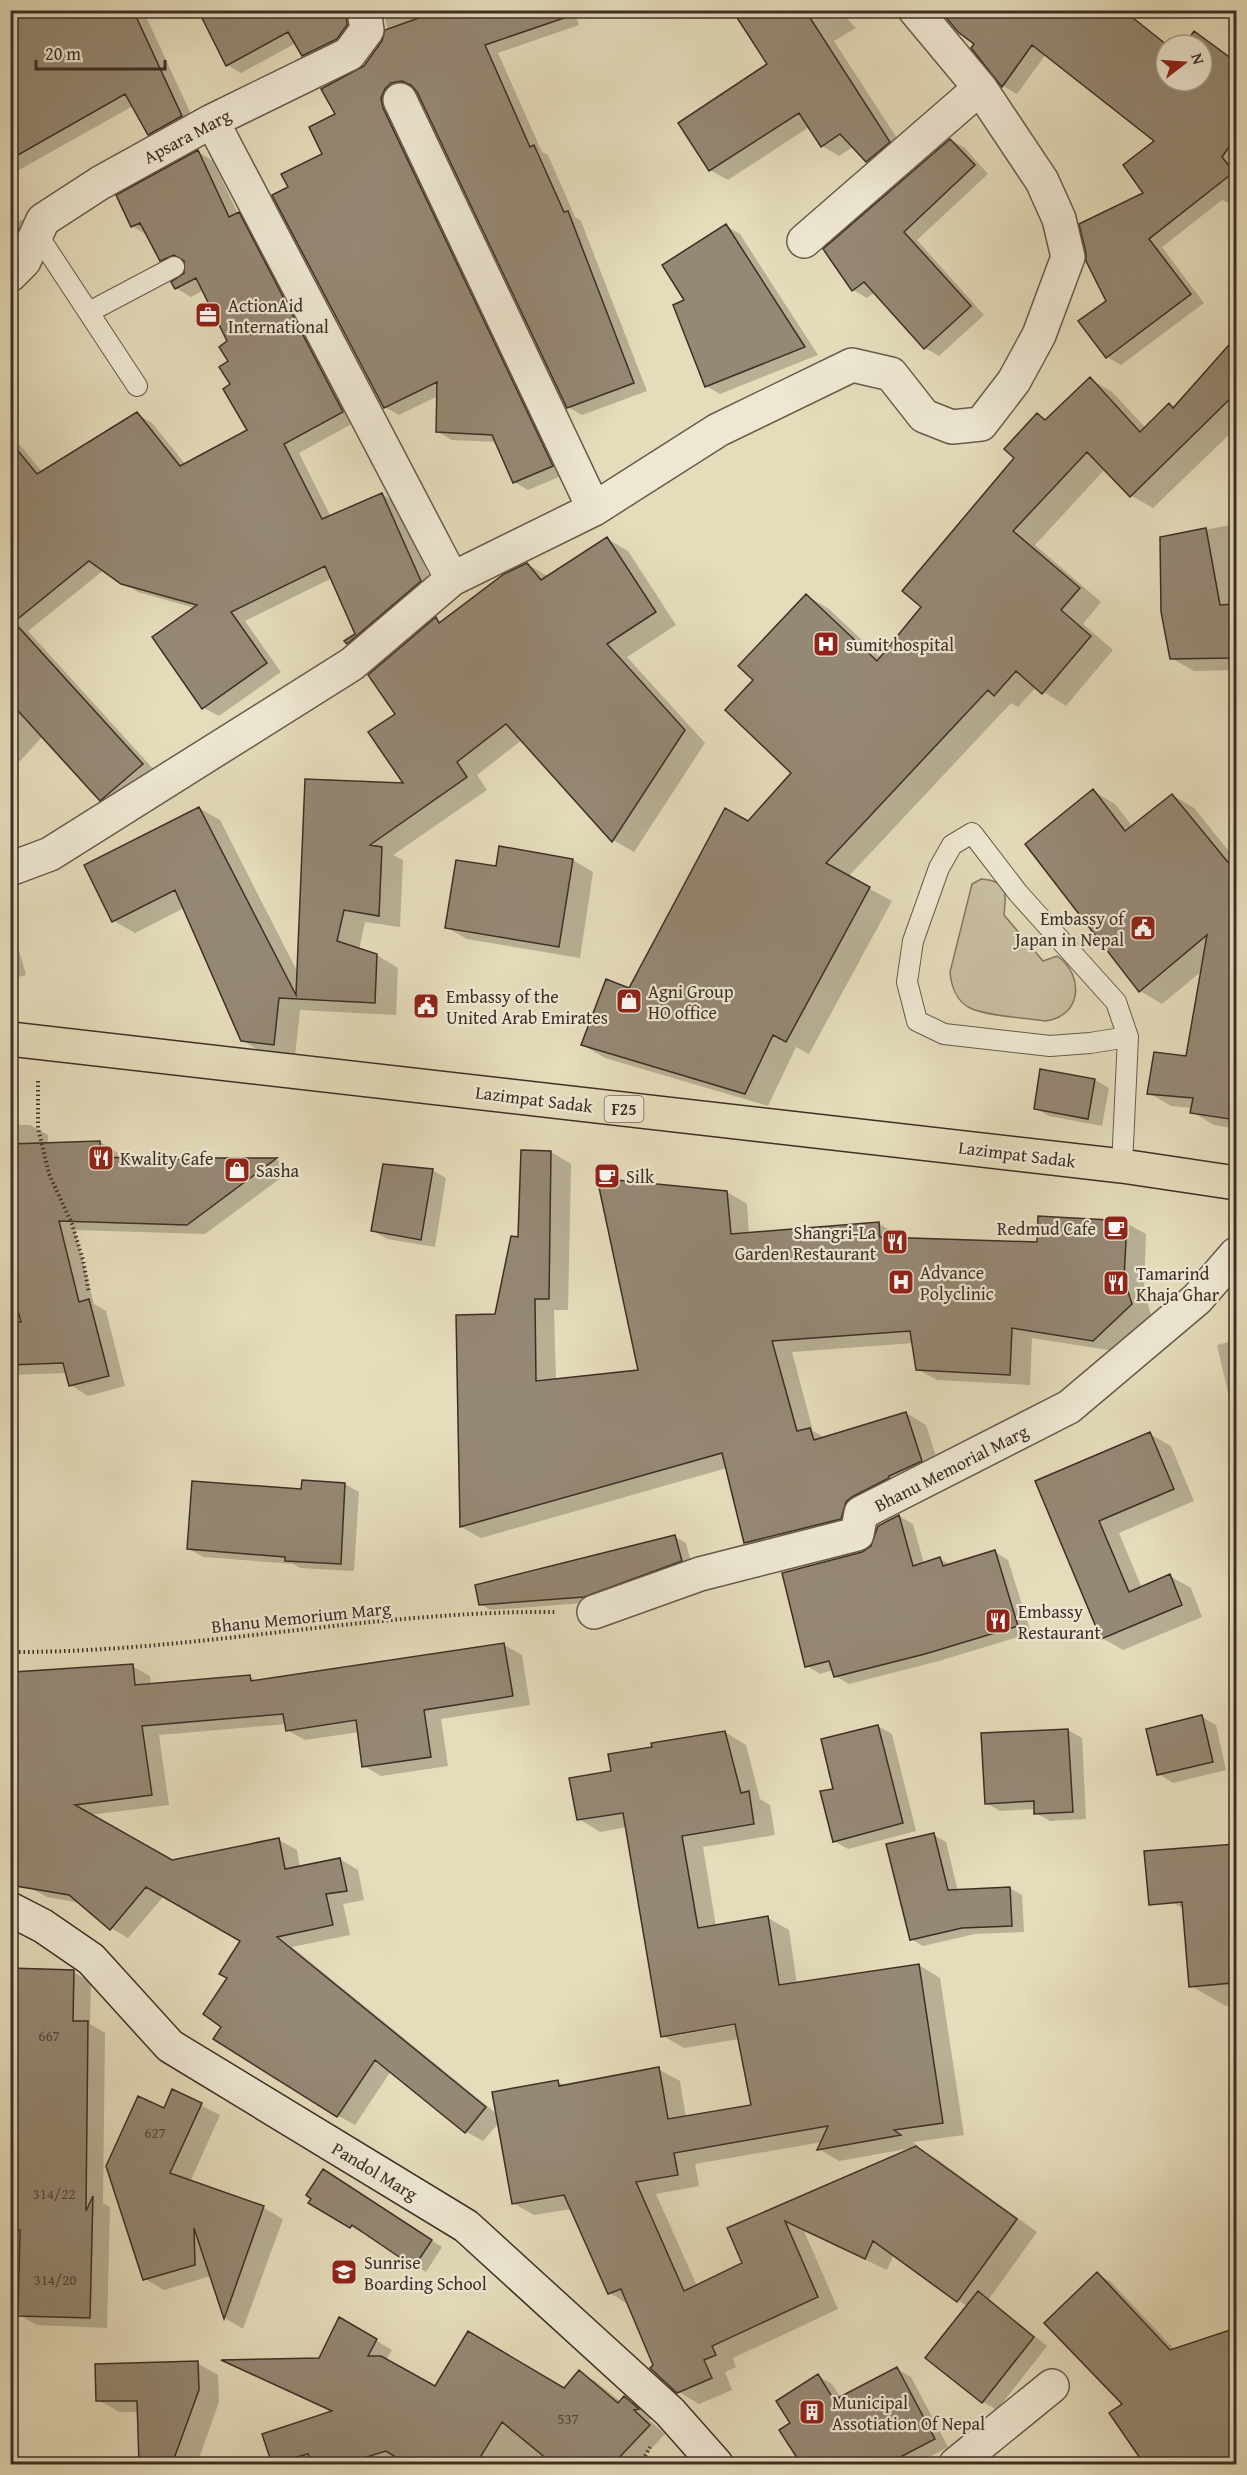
<svg xmlns="http://www.w3.org/2000/svg" width="1247" height="2475" viewBox="0 0 1247 2475" font-family="'Gentium Book Plus',serif">
	<rect width="100%" height="100%" fill="#e5dcbb"/>
	<filter id="stains"><feTurbulence type="fractalNoise" baseFrequency=".00333" numOctaves="4"/><feColorMatrix values="0 0 0 0 .2 0 0 0 0 .09 0 0 0 0 .02 0 0 0 .5 -.17"/></filter>
	<radialGradient id="worn" r=".72"><stop offset=".6" stop-color="#630" stop-opacity="0"/><stop offset="1" stop-color="#630" stop-opacity=".3"/></radialGradient>
	<!-- green -->
	<path fill="#c9bea2" stroke="#847664" stroke-width="1.5" d="M 981,879 C 1009,881 1006,893 1004,915 L 1043,961 L 1057,956 C 1085,975 1082,1017 1045,1021 C 1026,1018 986,1016 970,1008 C 956,1001 951,985 950,972 L 972,884 Z"/>
	<!-- shadow -->
	<path fill="#0003" fill-rule="evenodd" d="M 38,10 L 143,10 L 196,125 L 164,142 L 149,134 L 133,106 L 10,175 L 10,21 Z
		M 200,10 L 361,10 L 361,33 L 317,63 L 303,55 L 296,43 L 241,73 L 227,65 Z
		M 383,10 L 574,10 L 579,25 L 498,53 L 542,152 L 548,155 L 575,217 L 581,221 L 647,391 L 582,415 L 568,407 L 416,88 L 406,91 L 566,474 L 528,490 L 514,482 L 497,442 L 452,440 L 438,432 L 438,396 L 399,415 L 385,407 L 290,188 L 324,154 L 337,115 L 359,72 L 383,42 L 387,27 Z
		M 734,10 L 839,10 L 856,28 L 834,41 L 906,152 L 884,171 L 867,161 L 853,147 L 839,156 L 822,146 L 809,127 L 728,180 L 710,170 L 769,65 Z
		M 1123,10 L 1168,45 L 1166,45 L 1166,81 L 1202,81 L 1202,45 L 1185,45 L 1194,33 L 1236,62 L 1236,207 L 1222,200 L 1162,247 L 1204,303 L 1121,365 L 1107,357 L 1108,301 L 1145,194 L 1156,141 L 1046,54 L 1017,94 L 1003,86 L 973,48 Z
		M 951,140 L 965,148 L 988,174 L 917,240 L 984,315 L 939,356 L 925,348 L 875,292 L 867,298 L 853,290 Z
		M 198,152 L 213,161 L 238,214 L 254,223 L 357,421 L 299,453 L 331,517 L 382,494 L 397,503 L 435,590 L 363,652 L 348,643 L 356,635 L 332,578 L 245,621 L 281,672 L 219,716 L 204,708 L 195,608 L 138,592 L 104,570 L 28,631 L 157,773 L 116,808 L 101,799 L 43,736 L 10,772 L 10,433 L 43,473 L 137,414 L 152,423 L 186,465 L 249,431 L 232,385 L 229,342 L 204,290 L 191,297 L 176,288 L 186,274 L 186,265 L 176,269 L 161,260 L 147,235 L 132,226 Z
		M 24,219 L 38,227 L 10,274 L 10,225 Z
		M 726,226 L 740,234 L 818,355 L 720,394 L 706,386 L 686,301 Z
		M 1236,340 L 1236,428 L 1153,508 L 1130,495 L 1105,469 L 1035,545 L 1101,602 L 1083,624 L 1113,650 L 1066,706 L 1036,687 L 1018,707 L 1011,703 L 848,877 L 892,901 L 809,1054 L 796,1047 L 768,1106 L 605,1058 L 583,1045 L 629,989 L 749,823 L 793,773 L 755,680 L 807,596 L 829,609 L 881,658 L 923,607 L 1016,458 L 1038,415 L 1047,420 L 1090,379 L 1112,392 L 1146,428 L 1169,405 L 1174,408 Z
		M 1236,524 L 1236,670 L 1194,671 L 1171,658 L 1161,538 Z
		M 607,539 L 628,551 L 676,625 L 627,657 L 705,743 L 634,852 L 613,840 L 522,740 L 477,775 L 487,790 L 393,855 L 403,860 L 400,927 L 365,922 L 359,950 L 377,955 L 398,968 L 396,1015 L 300,1010 L 295,1056 L 263,1053 L 242,1040 L 184,908 L 135,933 L 114,921 L 199,808 L 220,820 L 298,973 L 306,781 L 406,785 L 397,714 L 436,619 L 443,622 L 527,564 L 549,577 Z
		M 1093,791 L 1115,804 L 1133,827 L 1172,795 L 1194,808 L 1236,860 L 1236,1129 L 1214,1125 L 1192,1112 L 1193,1108 L 1171,1106 L 1149,1093 L 1188,1058 L 1203,970 L 1162,1004 L 1140,991 Z
		M 573,860 L 593,872 L 580,958 L 467,939 L 446,927 Z
		M 10,919 L 26,975 L 10,979 Z
		M 1095,1080 L 1109,1088 L 1102,1126 L 1049,1116 L 1035,1108 Z
		M 10,1125 L 30,1125 L 48,1135 L 48,1144 L 100,1142 L 118,1153 L 118,1159 L 196,1162 L 196,1159 L 277,1160 L 293,1169 L 205,1234 L 75,1230 L 94,1304 L 106,1311 L 125,1386 L 88,1396 L 71,1385 L 67,1373 L 10,1375 Z
		M 551,1152 L 571,1164 L 568,1310 L 554,1310 L 556,1380 L 640,1372 L 727,1192 L 747,1204 L 749,1234 L 878,1223 L 898,1235 L 899,1239 L 1038,1243 L 1126,1223 L 1146,1234 L 1144,1291 L 1151,1315 L 1114,1351 L 1032,1338 L 1030,1385 L 937,1380 L 917,1369 L 914,1343 L 792,1352 L 813,1431 L 825,1438 L 906,1413 L 926,1425 L 941,1472 L 866,1514 L 765,1554 L 745,1542 L 727,1468 L 481,1538 L 461,1527 L 496,1315 L 519,1238 Z
		M 432,1170 L 446,1178 L 435,1247 L 387,1239 L 373,1231 Z
		M 1236,1340 L 1236,1427 L 1217,1345 Z
		M 1150,1434 L 1171,1446 L 1194,1501 L 1119,1533 L 1142,1588 L 1170,1576 L 1191,1588 L 1202,1617 L 1123,1650 L 1102,1638 L 1037,1481 Z
		M 345,1484 L 359,1492 L 354,1571 L 300,1568 L 293,1564 L 203,1557 L 189,1549 L 303,1491 Z
		M 899,1516 L 913,1524 L 924,1564 L 940,1559 L 951,1565 L 995,1552 L 1008,1560 L 1031,1633 L 939,1661 L 849,1684 L 835,1676 L 833,1670 L 820,1674 L 807,1666 L 863,1553 L 872,1547 Z
		M 675,1537 L 686,1543 L 692,1566 L 596,1602 L 491,1610 L 480,1604 Z
		M 504,1645 L 522,1655 L 530,1705 L 441,1719 L 448,1766 L 381,1776 L 364,1766 L 359,1732 L 305,1740 L 287,1730 L 287,1724 L 159,1735 L 169,1805 L 89,1815 L 171,1862 L 279,1840 L 297,1850 L 300,1868 L 340,1859 L 358,1870 L 364,1900 L 343,1904 L 350,1935 L 292,1947 L 497,2114 L 557,2081 L 565,2086 L 658,2069 L 680,2081 L 686,2118 L 753,2107 L 739,2039 L 684,2048 L 663,2036 L 627,1827 L 600,1832 L 579,1819 L 613,1772 L 654,1748 L 725,1732 L 746,1745 L 760,1799 L 770,1805 L 775,1835 L 703,1847 L 716,1926 L 768,1918 L 789,1930 L 797,1984 L 919,1965 L 940,1978 L 964,2135 L 913,2142 L 919,2147 L 916,2147 L 938,2160 L 1037,2232 L 989,2299 L 1047,2346 L 997,2410 L 983,2402 L 968,2307 L 894,2254 L 887,2270 L 804,2231 L 838,2309 L 733,2358 L 736,2367 L 725,2372 L 732,2390 L 699,2404 L 677,2391 L 655,2365 L 629,2305 L 610,2293 L 572,2209 L 534,2215 L 513,2203 L 499,2123 L 483,2141 L 465,2131 L 391,2071 L 355,2125 L 337,2115 L 223,2026 L 229,1978 L 242,1941 L 164,1896 L 128,1938 L 111,1928 L 80,1903 L 47,1897 L 29,1887 L 10,1869 L 10,1674 L 132,1666 L 150,1676 L 151,1686 L 250,1677 L 259,1682 ZM 742,2021 L 742,2024 L 679,2035 L 679,2032 ZM 822,2142 L 819,2149 L 839,2161 L 912,2148 L 728,2229 L 744,2264 L 697,2286 L 656,2194 L 699,2186 L 695,2164 Z
		M 1202,1717 L 1216,1725 L 1226,1770 L 1173,1783 L 1159,1774 Z
		M 878,1726 L 892,1734 L 916,1831 L 848,1849 L 834,1841 Z
		M 1068,1730 L 1082,1738 L 1086,1819 L 1050,1821 L 1036,1813 L 1036,1809 L 1000,1811 L 986,1803 Z
		M 934,1835 L 946,1842 L 958,1891 L 1010,1888 L 1022,1895 L 1024,1932 L 975,1934 L 923,1946 L 911,1939 Z
		M 1236,1845 L 1236,1896 L 1184,1909 L 1149,1889 L 1146,1852 Z
		M 1236,1918 L 1236,2005 L 1226,2006 L 1191,1986 L 1185,1922 Z
		M 10,1970 L 73,1972 L 91,1982 L 90,2024 L 105,2033 L 103,2203 L 110,2207 L 107,2328 L 37,2325 L 19,2315 L 21,2232 L 10,2233 Z
		M 173,2091 L 220,2115 L 190,2182 L 264,2208 L 283,2219 L 243,2329 L 225,2318 L 211,2276 L 164,2290 L 145,2279 L 164,2110 Z
		M 335,2177 L 442,2247 L 426,2272 L 363,2231 L 362,2233 L 310,2202 Z
		M 1098,2274 L 1111,2282 L 1175,2350 L 1236,2330 L 1236,2464 L 1146,2464 L 1111,2413 L 1124,2405 Z
		M 340,2319 L 392,2350 L 386,2360 L 435,2388 L 564,2389 L 579,2372 L 595,2381 L 621,2402 L 625,2398 L 640,2407 L 653,2418 L 649,2420 L 665,2434 L 637,2464 L 273,2464 L 264,2435 L 333,2412 L 227,2362 L 320,2359 Z
		M 197,2363 L 218,2375 L 219,2402 L 197,2464 L 140,2464 L 139,2412 L 119,2412 L 98,2400 Z
		M 897,2369 L 911,2377 L 948,2447 L 916,2464 L 802,2464 L 781,2430 L 792,2424 L 818,2376 L 832,2384 L 841,2398 Z"/>
	<!-- building -->
	<path fill="#958874" stroke="#3e2e27" stroke-width="1.5" d="M 36,10 L 133,10 L 182,116 L 148,135 L 125,94 L 11,159 L 10,21 Z
		M 198,10 L 346,10 L 347,25 L 337,39 L 302,56 L 288,32 L 226,66 Z
		M 441,10 L 569,10 L 570,16 L 485,45 L 530,147 L 534,145 L 564,212 L 568,211 L 634,383 L 567,408 L 417,92 L 411,85 L 402,81 L 391,83 L 385,89 L 381,98 L 383,108 L 553,466 L 513,483 L 492,435 L 436,432 L 437,382 L 384,408 L 272,195 L 288,187 L 281,174 L 322,154 L 309,127 L 335,114 L 321,89 L 364,66 L 382,41 L 385,30 Z
		M 732,10 L 805,10 L 890,142 L 866,162 L 840,134 L 821,147 L 799,113 L 709,171 L 678,123 L 767,64 Z
		M 940,10 L 1123,10 L 1167,45 L 1166,81 L 1202,81 L 1202,45 L 1184,45 L 1194,31 L 1236,62 L 1236,137 L 1222,157 L 1234,172 L 1149,239 L 1191,294 L 1106,358 L 1078,321 L 1106,301 L 1086,261 L 1086,253 L 1079,224 L 1143,193 L 1123,165 L 1154,141 L 1032,45 L 1002,87 L 971,48 L 974,44 L 958,32 Z
		M 950,139 L 975,165 L 904,232 L 971,306 L 924,349 L 864,282 L 852,291 L 823,249 Z
		M 198,150 L 229,217 L 239,212 L 343,412 L 284,444 L 322,519 L 382,493 L 421,581 L 347,644 L 344,641 L 355,634 L 325,566 L 231,612 L 267,663 L 202,709 L 152,637 L 197,605 L 121,584 L 89,561 L 14,622 L 143,764 L 100,801 L 10,702 L 10,441 L 37,474 L 137,412 L 180,466 L 247,430 L 223,389 L 230,384 L 219,367 L 228,361 L 219,347 L 227,341 L 196,278 L 175,289 L 171,282 L 184,273 L 184,261 L 174,255 L 160,261 L 140,223 L 131,227 L 116,195 Z
		M 726,224 L 805,347 L 705,387 L 673,305 L 684,300 L 662,265 Z
		M 1236,337 L 1236,393 L 1130,497 L 1087,452 L 1013,531 L 1080,588 L 1061,610 L 1091,636 L 1042,694 L 1016,671 L 994,696 L 988,690 L 826,863 L 870,887 L 786,1042 L 773,1035 L 745,1094 L 581,1045 L 606,979 L 629,988 L 725,808 L 748,821 L 791,773 L 725,710 L 753,680 L 738,666 L 806,594 L 877,661 L 921,607 L 902,591 L 1014,458 L 1004,449 L 1037,413 L 1045,420 L 1090,377 L 1140,432 L 1169,403 L 1173,408 Z
		M 1206,528 L 1220,605 L 1234,604 L 1235,658 L 1170,659 L 1161,612 L 1160,537 Z
		M 607,537 L 656,612 L 607,644 L 685,730 L 612,842 L 506,724 L 457,762 L 467,777 L 370,845 L 382,847 L 379,916 L 344,910 L 337,941 L 377,954 L 375,1003 L 279,998 L 274,1045 L 241,1041 L 175,890 L 112,922 L 84,865 L 199,807 L 296,995 L 305,779 L 403,783 L 368,732 L 395,714 L 368,675 L 436,617 L 439,623 L 504,574 L 527,563 L 541,580 Z
		M 1093,789 L 1125,831 L 1172,794 L 1236,872 L 1236,1120 L 1190,1113 L 1193,1098 L 1147,1094 L 1154,1052 L 1186,1056 L 1207,935 L 1139,992 L 1025,844 Z
		M 499,846 L 573,859 L 559,947 L 445,928 L 456,860 L 496,866 Z
		M 1040,1069 L 1095,1079 L 1088,1119 L 1034,1109 Z
		M 100,1141 L 101,1157 L 195,1160 L 195,1158 L 277,1158 L 187,1225 L 59,1221 L 79,1302 L 89,1299 L 109,1376 L 69,1386 L 63,1363 L 10,1365 L 10,1322 L 21,1322 L 10,1281 L 10,1144 Z
		M 521,1150 L 551,1151 L 549,1299 L 535,1299 L 536,1381 L 638,1370 L 597,1178 L 727,1191 L 731,1234 L 879,1222 L 880,1237 L 1037,1242 L 1038,1216 L 1127,1221 L 1124,1279 L 1132,1304 L 1093,1341 L 1012,1328 L 1010,1375 L 916,1370 L 910,1331 L 772,1341 L 797,1431 L 810,1428 L 814,1440 L 906,1412 L 922,1461 L 889,1476 L 889,1478 L 852,1497 L 846,1502 L 841,1519 L 744,1543 L 722,1453 L 460,1527 L 456,1315 L 495,1314 L 511,1236 L 518,1237 Z
		M 383,1164 L 433,1169 L 421,1240 L 371,1231 Z
		M 1150,1432 L 1174,1489 L 1099,1521 L 1129,1592 L 1170,1574 L 1182,1605 L 1101,1639 L 1035,1481 Z
		M 302,1480 L 345,1483 L 341,1564 L 285,1561 L 285,1557 L 187,1549 L 192,1481 L 301,1489 Z
		M 899,1515 L 913,1566 L 940,1557 L 943,1566 L 995,1550 L 1018,1626 L 925,1654 L 834,1677 L 829,1661 L 805,1667 L 782,1573 L 862,1552 L 871,1546 L 878,1526 Z
		M 675,1535 L 682,1561 L 584,1597 L 479,1605 L 475,1585 Z
		M 504,1643 L 513,1696 L 424,1710 L 431,1757 L 362,1767 L 356,1720 L 286,1731 L 283,1714 L 142,1726 L 152,1795 L 75,1805 L 172,1860 L 279,1838 L 285,1869 L 340,1858 L 347,1891 L 326,1894 L 333,1925 L 277,1937 L 486,2107 L 465,2133 L 375,2060 L 337,2117 L 213,2039 L 221,2027 L 203,2014 L 227,1978 L 219,1974 L 240,1941 L 146,1887 L 110,1930 L 69,1895 L 10,1885 L 10,1756 L 18,1760 L 14,1672 L 133,1664 L 135,1685 L 250,1675 L 251,1681 Z
		M 1202,1715 L 1213,1762 L 1157,1775 L 1146,1729 Z
		M 878,1725 L 903,1823 L 833,1842 L 820,1791 L 833,1789 L 821,1739 Z
		M 1068,1729 L 1073,1812 L 1034,1814 L 1034,1801 L 985,1804 L 981,1733 Z
		M 725,1731 L 741,1793 L 749,1791 L 754,1824 L 682,1836 L 698,1928 L 768,1916 L 779,1985 L 919,1964 L 943,2123 L 894,2130 L 901,2135 L 817,2150 L 828,2126 L 674,2153 L 678,2175 L 636,2182 L 684,2291 L 742,2263 L 727,2228 L 916,2146 L 1017,2219 L 957,2302 L 873,2241 L 865,2259 L 785,2221 L 818,2297 L 712,2346 L 716,2355 L 704,2360 L 712,2378 L 677,2393 L 650,2368 L 653,2365 L 621,2289 L 608,2294 L 564,2195 L 512,2204 L 492,2092 L 558,2080 L 559,2086 L 659,2067 L 668,2119 L 751,2105 L 735,2024 L 661,2037 L 623,1813 L 577,1820 L 569,1778 L 611,1771 L 608,1754 L 652,1747 L 651,1743 Z
		M 934,1833 L 948,1890 L 1010,1887 L 1012,1926 L 962,1928 L 910,1940 L 886,1844 Z
		M 1236,1844 L 1236,1974 L 1232,1975 L 1232,1983 L 1189,1987 L 1182,1902 L 1149,1905 L 1144,1851 Z
		M 10,1968 L 74,1970 L 73,2021 L 88,2021 L 86,2211 L 93,2196 L 90,2318 L 18,2316 L 20,2230 L 17,2230 L 18,2157 L 10,2157 Z
		M 172,2089 L 202,2103 L 170,2173 L 264,2206 L 224,2319 L 194,2228 L 195,2265 L 143,2280 L 106,2166 L 138,2096 L 164,2108 Z
		M 323,2169 L 432,2240 L 414,2267 L 352,2225 L 350,2228 L 308,2203 L 311,2199 L 306,2195 Z
		M 1097,2272 L 1170,2350 L 1236,2328 L 1236,2464 L 1144,2464 L 1109,2413 L 1122,2404 L 1044,2323 Z
		M 978,2291 L 1034,2337 L 982,2403 L 925,2358 Z
		M 339,2317 L 377,2339 L 368,2356 L 381,2356 L 435,2386 L 468,2331 L 564,2388 L 579,2370 L 618,2403 L 624,2396 L 639,2409 L 634,2410 L 650,2425 L 613,2464 L 553,2464 L 502,2422 L 476,2464 L 407,2464 L 386,2451 L 344,2464 L 313,2464 L 308,2454 L 272,2464 L 262,2434 L 332,2411 L 221,2360 L 319,2358 Z
		M 198,2361 L 199,2390 L 172,2464 L 139,2464 L 137,2401 L 96,2401 L 95,2364 Z
		M 897,2367 L 935,2439 L 887,2464 L 801,2464 L 779,2430 L 790,2423 L 776,2401 L 818,2374 L 834,2400 Z"/>
	<g fill="none" stroke-linecap="round" stroke-linejoin="round">
		<!-- lane casing -->
		<g stroke="#685a4c" stroke-width="22">
			<path id="lane" d="M 37,234 L 137,386
				M 89,312 L 174,267
				M 1122,1166 L 1128,1037 L 1090,1043 L 1050,1046 L 944,1034 L 917,1021 L 907,982 L 913,941 L 939,868 L 952,845 L 972,833 L 1018,893 L 1116,1002 L 1128,1037"/>
		</g>
		<!-- street casing -->
		<g stroke="#685a4c" stroke-width="36">
			<path id="street" d="M 400,100 L 594,509
				M 212,121 L 452,579
				M 804,241 L 980,88
				M 10,275 L 24,261 L 43,220 L 100,183 L 212,121 L 349,54 L 367,30 L 364,10
				M 10,869 L 50,854 L 352,664 L 452,579 L 594,509 L 718,430 L 852,365 L 891,374 L 924,416 L 952,427 L 981,424 L 1014,381 L 1039,335 L 1068,257 L 1059,219 L 1042,181 L 980,88 L 915,10
				M 594,1612 L 700,1574 L 857,1534 L 861,1513 L 1069,1407 L 1197,1299 L 1236,1254
				M 956,2464 L 1052,2386"/>
		</g>
		<!-- secondary casing -->
		<g stroke="#3e2e27" stroke-width="36">
			<path id="secondary" d="M 10,1909 L 43,1926 L 91,1959 L 170,2046 L 466,2226 L 670,2412 L 716,2464"/>
		</g>
		<!-- primary casing -->
		<g stroke="#3e2e27" stroke-width="36">
			<path id="primary" d="M 10,1039 L 1122,1166 L 1236,1183"/>
		</g>
		<!-- path -->
		<path stroke="#3e2e27" stroke-width="4" stroke-dasharray="1.5 3" stroke-linecap="butt" d="M 38,1081 L 38,1128 L 49,1174 L 72,1224 L 83,1260 L 89,1293
			M 10,1652 C 193,1653 374,1610 557,1612
			M 641,2464 L 650,2447"/>
		<!-- lane -->
		<use href="#lane" stroke="#eee8d3" stroke-width="20"/>
		<!-- street -->
		<use href="#street" stroke="#eee8d3" stroke-width="33"/>
		<!-- secondary -->
		<use href="#secondary" stroke="#eee8d3" stroke-width="33"/>
		<!-- primary -->
		<use href="#primary" stroke="#e5dcbb" stroke-width="33"/>
	</g>
	<!-- icons -->
	<defs>
		<g id="office-square" transform="scale(1.35)"><rect x="-9" y="-9" width="18" height="18" rx="4" fill="#8f2418" stroke="#eee8d3"/><path d="M-6-3h4V-5.5h4V-3h4V5H-6ZM-1-4.5V-3h2v-1.5ZM-6 0V1H6V0Z" fill="#fff"/></g>
		<g id="hospital-square" transform="scale(1.35)"><rect x="-9" y="-9" width="18" height="18" rx="4" fill="#8f2418" stroke="#eee8d3"/><path d="M-5-5h3v3.5h4V-5h3V5h-3V1.5h-4V5h-3Z" fill="#fff"/></g>
		<g id="civic-square" transform="scale(1.35)"><rect x="-9" y="-9" width="18" height="18" rx="4" fill="#8f2418" stroke="#eee8d3"/><path d="M-.6-6.5H3V-4.5H.6V-3L4-1V1h2V6H-6V1h2V-1L-.6-3ZM-1.2 2.5V6h2.4V2.5Z" fill="#fff"/></g>
		<g id="shop-square" transform="scale(1.35)"><rect x="-9" y="-9" width="18" height="18" rx="4" fill="#8f2418" stroke="#eee8d3"/><path d="M-5-2.5h2.3a2.7 3.5 0 0 1 5.4 0H5L5.5 6h-11ZM-1.5-2.5h3a1.5 2.3 0 0 0-3 0Z" fill="#fff"/></g>
		<g id="restaurant-square" transform="scale(1.35)"><rect x="-9" y="-9" width="18" height="18" rx="4" fill="#8f2418" stroke="#eee8d3"/><path d="M-5-6h1v4h1v-4h1v4h1v-4h1v5L-1.5 .5V6h-2V.5L-5-1ZM5-6V6H3V1.5H1.5Q1.5-4 5-6Z" fill="#fff"/></g>
		<g id="cafe-square" transform="scale(1.35)"><rect x="-9" y="-9" width="18" height="18" rx="4" fill="#8f2418" stroke="#eee8d3"/><path d="M-5.5-4.5H6V0H3Q3 3.5 0 3.5H-2.5Q-5.5 3.5-5.5 0ZM3-3.2v2h1.7v-2ZM-6 4.5H4V6H-6Z" fill="#fff"/></g>
		<g id="school-square" transform="scale(1.35)"><rect x="-9" y="-9" width="18" height="18" rx="4" fill="#8f2418" stroke="#eee8d3"/><path d="M0-5L7-2L0 1L-7-2ZM-4 1L0 2.5L4 1V4Q0 6-4 4Z" fill="#fff"/></g>
		<g id="building-square" transform="scale(1.35)"><rect x="-9" y="-9" width="18" height="18" rx="4" fill="#8f2418" stroke="#eee8d3"/><path d="M-4-6H4V6H1V3H-1V6H-4ZM-2.5-4.3h1.7v1.8h-1.7ZM.8-4.3h1.7v1.8H.8ZM-2.5-1h1.7V.8h-1.7ZM.8-1h1.7V.8H.8Z" fill="#fff"/></g>
	</defs>
	<g fill-rule="evenodd">
		<use href="#office-square" x="208" y="315"/>
		<use href="#hospital-square" x="826" y="644"/>
		<use href="#civic-square" x="1143" y="928"/>
		<use href="#shop-square" x="629" y="1001"/>
		<use href="#civic-square" x="426" y="1006"/>
		<use href="#restaurant-square" x="101" y="1158"/>
		<use href="#shop-square" x="237" y="1170"/>
		<use href="#cafe-square" x="607" y="1176"/>
		<use href="#cafe-square" x="1116" y="1228"/>
		<use href="#restaurant-square" x="895" y="1242"/>
		<use href="#hospital-square" x="901" y="1282"/>
		<use href="#restaurant-square" x="1116" y="1283"/>
		<use href="#restaurant-square" x="998" y="1621"/>
		<use href="#school-square" x="344" y="2272"/>
		<use href="#building-square" x="812" y="2412"/>
	</g>
	<g text-anchor="middle" dominant-baseline="central" stroke-width="4.5" stroke-linejoin="round" paint-order="stroke">
		<!-- number labels -->
		<g font-size="15" fill="#54443a">
			<text x="49" y="2035">667</text>
			<text x="155" y="2132">627</text>
			<text x="54" y="2193">314/22</text>
			<text x="55" y="2279">314/20</text>
			<text x="568" y="2418">537</text>
		</g>
		<!-- shield labels -->
		<rect fill="#eee8d3" stroke="#73665b" stroke-width="1.5" x="604.5" y="1096" width="39" height="26" rx="4.5"/>
		<g font-size="16" font-weight="bold" fill="#3e2e27">
			<text x="624" y="1109">F25</text>
		</g>
		<!-- street labels -->
		<g font-size="18" fill="#3e2e27" stroke="#eee8d3">
			<text transform="translate(187 136) rotate(-28)">Apsara Marg</text>
			<text transform="translate(534 1099) rotate(7)">Lazimpat Sadak</text>
			<text transform="translate(1017 1154) rotate(7)">Lazimpat Sadak</text>
			<text transform="translate(951 1468) rotate(-27)">Bhanu Memorial Marg</text>
			<text transform="translate(301 1617) rotate(-6)">Bhanu Memorium Marg</text>
			<text transform="translate(375 2171) rotate(31)">Pandol Marg</text>
		</g>
		<!-- poi labels -->
		<g font-size="18" fill="#3e2e27" stroke="#eee8d3" text-anchor="start">
			<text x="228" y="305">ActionAid<tspan x="228" dy="21">International</tspan></text>
			<text x="846" y="644">sumit hospital</text>
			<text x="1124" y="918" text-anchor="end">Embassy of<tspan x="1124" dy="21">Japan in Nepal</tspan></text>
			<text x="648" y="991">Agni Group<tspan x="648" dy="21">HO office</tspan></text>
			<text x="446" y="996">Embassy of the<tspan x="446" dy="21">United Arab Emirates</tspan></text>
			<text x="120" y="1158">Kwality Cafe</text>
			<text x="256" y="1170">Sasha</text>
			<text x="626" y="1176">Silk</text>
			<text x="1096" y="1228" text-anchor="end">Redmud Cafe</text>
			<text x="876" y="1232" text-anchor="end">Shangri-La<tspan x="876" dy="21">Garden Restaurant</tspan></text>
			<text x="920" y="1272">Advance<tspan x="920" dy="21">Polyclinic</tspan></text>
			<text x="1136" y="1273">Tamarind<tspan x="1136" dy="21">Khaja Ghar</tspan></text>
			<text x="1018" y="1611">Embassy<tspan x="1018" dy="21">Restaurant</tspan></text>
			<text x="364" y="2262">Sunrise<tspan x="364" dy="21">Boarding School</tspan></text>
			<text x="832" y="2402">Municipal<tspan x="832" dy="21">Assotiation Of Nepal</tspan></text>
		</g>
	</g>
	<!-- margin -->
	<rect width="1247" height="2475" fill="none" stroke="#e5dcbb" stroke-width="36"/>
	<rect x="12" y="12" width="1223" height="2451" fill="none" stroke="#3e2e27" stroke-width="3"/>
	<rect x="18" y="18" width="1211" height="2439" fill="none" stroke="#3e2e27" stroke-width="1.5"/>
	<!-- north arrow -->
	<g transform="translate(1184 63) rotate(73)"><circle r="28" fill="#eee8d3" stroke="#a89e8e" stroke-width="1.5"/>
	<path d="M0-4.5L10 22L0 15L-10 22Z" fill="#8f2418"/>
	<text y="-9" font-size="16" font-weight="bold" text-anchor="middle" fill="#3e2e27">N</text>
	</g>
	<!-- scale -->
	<path d="M36 60v9h129v-9" fill="none" stroke="#3e2e27" stroke-width="3"/>
	<text x="45" y="60" font-size="18" fill="#3e2e27" stroke="#eee8d3" stroke-width="4.5" paint-order="stroke">20 m</text>
	<rect width="100%" height="100%" filter="url(#stains)"/>
	<rect width="100%" height="100%" fill="url(#worn)"/>
</svg>
